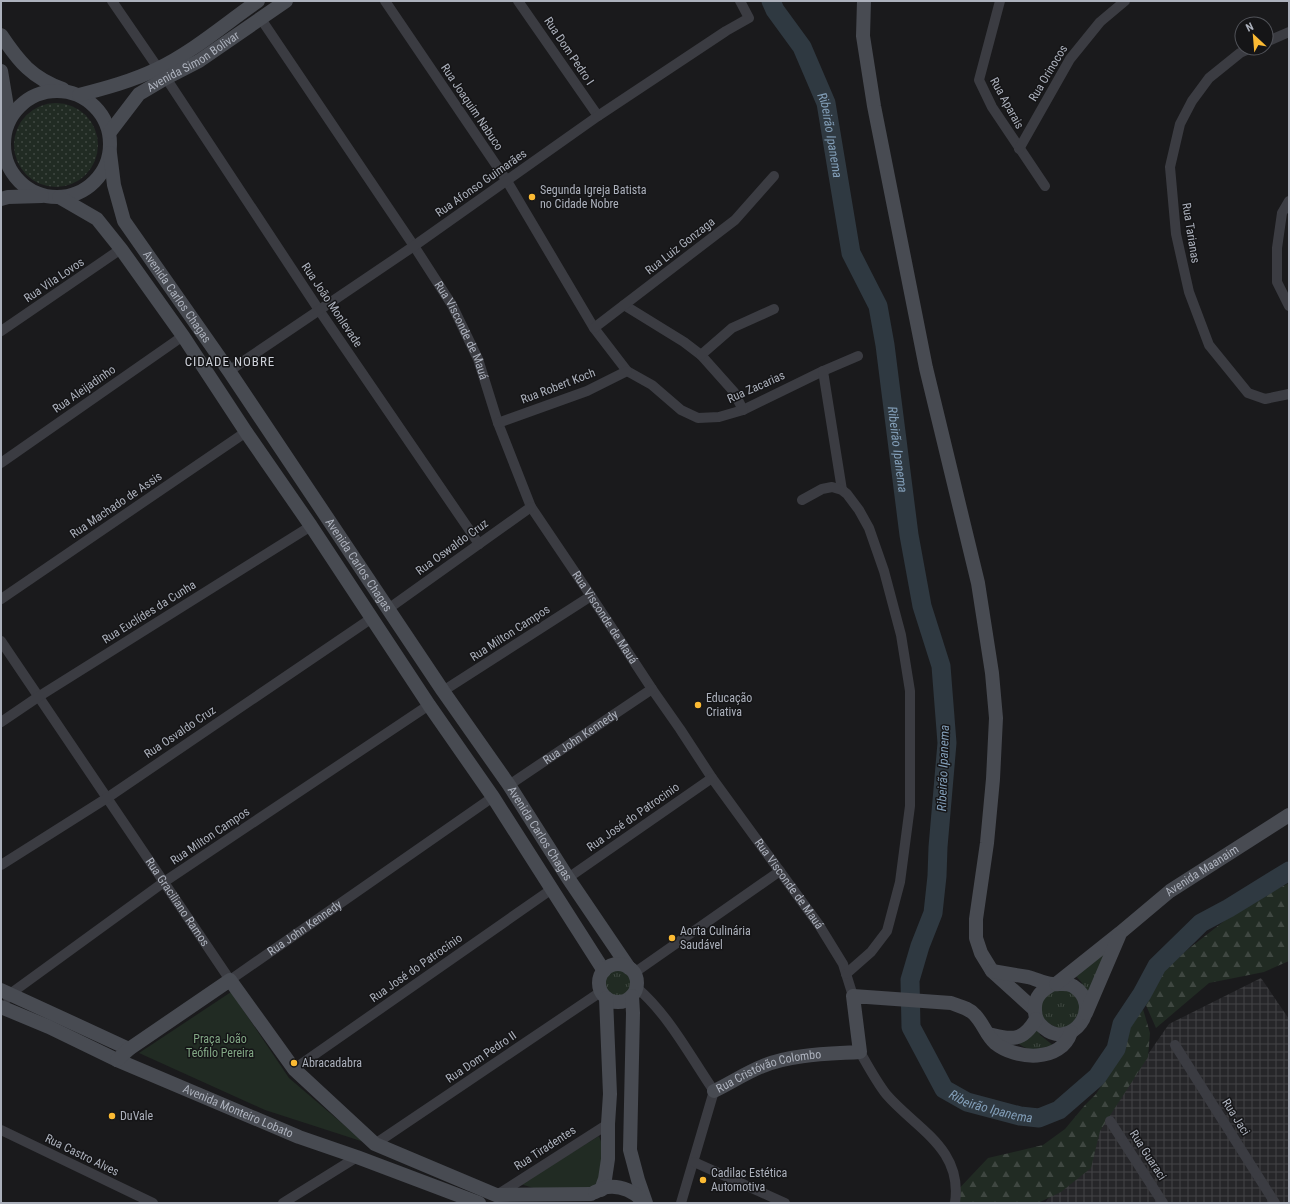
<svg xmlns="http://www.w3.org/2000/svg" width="1290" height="1204" viewBox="0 0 1290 1204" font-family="'Roboto Condensed',sans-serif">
	<defs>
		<pattern id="industrial-grid" width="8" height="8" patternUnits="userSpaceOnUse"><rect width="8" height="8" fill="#262629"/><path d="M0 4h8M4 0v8" fill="none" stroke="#434346"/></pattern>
		<pattern id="grass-tufts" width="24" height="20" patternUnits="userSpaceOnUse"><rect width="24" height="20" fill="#212b23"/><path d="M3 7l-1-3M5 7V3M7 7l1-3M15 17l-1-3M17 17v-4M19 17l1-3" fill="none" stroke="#3f4741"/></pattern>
		<pattern id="forest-firs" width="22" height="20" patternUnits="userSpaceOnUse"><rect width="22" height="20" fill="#212b23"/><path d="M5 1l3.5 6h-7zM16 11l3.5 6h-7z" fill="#3f4741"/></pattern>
		<pattern id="garden-dots" width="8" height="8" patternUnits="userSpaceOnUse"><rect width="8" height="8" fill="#212b23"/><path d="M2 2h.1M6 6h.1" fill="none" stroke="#3f4741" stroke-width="1.8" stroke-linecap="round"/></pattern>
	</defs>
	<rect width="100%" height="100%" fill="#1a1a1c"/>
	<!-- industrial -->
	<path fill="url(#industrial-grid)" d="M 1261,978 L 1289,1019 L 1289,1203 L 1045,1203 L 1169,1024 Z"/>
	<!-- grass -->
	<path fill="url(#grass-tufts)" d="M 1108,950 L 1096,980 L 1085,995 L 1082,983 L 1075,975 Z
		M603 983a15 15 0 1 1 30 0a15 15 0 1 1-30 0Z
		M 1066,987 L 1082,1001 L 1079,1021 L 1060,1030 L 1042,1019 C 1041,993 1040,994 1066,987 Z
		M 1037,1027 L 1040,1035 L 1054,1046 C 1040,1049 1030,1053 1018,1043 Z"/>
	<!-- forest -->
	<path fill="url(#forest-firs)" d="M 1289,883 L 1289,961 L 1264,972 L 1209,983 L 1156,1028 L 1145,1003 L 1168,965 L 1242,907 Z
		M 1143,1009 L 1150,1033 L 1148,1057 L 1100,1131 L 1091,1168 L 1061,1192 L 1038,1203 L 949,1203 L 953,1195 L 988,1158 L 1043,1145 L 1065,1129 L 1085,1105 L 1096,1094 L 1116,1063 L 1132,1016 Z"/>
	<!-- park -->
	<path fill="#212b23" d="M 231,992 L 289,1078 L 364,1142 L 265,1110 L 139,1053 Z
		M 599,1136 L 604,1150 L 601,1177 L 592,1189 L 537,1189 L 520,1184 Z"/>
	<!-- garden -->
	<path fill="url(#garden-dots)" d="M14 145a42 42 0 1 1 84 0a42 42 0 1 1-84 0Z"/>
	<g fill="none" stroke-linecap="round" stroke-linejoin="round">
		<!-- river -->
		<path stroke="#2f3941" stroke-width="19" id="s1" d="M 771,1 L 775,10 L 802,47 L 826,103 L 851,253 L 878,306 L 885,345 L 909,535 L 922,606 L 941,666 L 947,743 L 938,847 L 937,876 L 933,913 L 920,946 L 910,980 L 911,1027 L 944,1089 L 967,1102 L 1020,1116 L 1039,1118 L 1059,1110 L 1097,1077 L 1116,1049 L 1122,1024 L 1142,994 L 1157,966 L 1201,923 L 1229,908 L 1289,871"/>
		<!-- street -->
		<g stroke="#3b3c42" stroke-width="10">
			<path d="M 112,1 L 158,68"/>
			<path d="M 385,1 L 507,181 L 594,328 L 627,371 L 652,385 L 681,410 L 698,418 L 719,417 L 743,410 L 823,371 L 858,356"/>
			<path d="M 518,1 L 598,116"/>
			<path d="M 1000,1 L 979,80 L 992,107 L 1045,186"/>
			<path id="s2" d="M 261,19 L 414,246 L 452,305 L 478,359 L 498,423 L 531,507 L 591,596 L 652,689 L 680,729 L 712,778 L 819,925 L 843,964 L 853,996"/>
			<path d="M 1266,42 L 1289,32"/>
			<path d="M 1251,48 L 1240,53 L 1209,78 L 1192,101 L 1180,124 L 1170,167 L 1176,234 L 1189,292 L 1209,345 L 1248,393 L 1265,399 L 1289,394"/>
			<path d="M 166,78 L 319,310 L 479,544"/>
			<path d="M 1019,149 L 1070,59 L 1100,22 L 1125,1"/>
			<path d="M 1289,201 L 1282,213 L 1277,248 L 1277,282 L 1289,306"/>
			<path d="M 624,305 L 684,342 L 701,355 L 734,392 L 743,410"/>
			<path d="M 594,328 L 735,220 L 774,176"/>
			<path d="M 1,331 L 121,249"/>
			<path d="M 701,355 L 732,328 L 774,309"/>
			<path d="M 229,371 L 414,246 L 598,116 L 726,31 L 749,18 L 740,1"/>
			<path d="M 823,371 L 842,490"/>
			<path d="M 498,423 L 587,391 L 627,371"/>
			<path d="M 1,463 L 183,336"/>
			<path d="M 802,500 L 822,489 L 832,487 L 842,490 L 847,494 L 859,510 L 869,528 L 884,571 L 901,635 L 910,691 L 910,806 L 900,882 L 887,931 L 871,952 L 846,974"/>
			<path d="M 1,599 L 246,432"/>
			<path d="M 388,609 L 531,507"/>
			<path id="s3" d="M 1,641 L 230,980 L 493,797"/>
			<path d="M 443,691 L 591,596"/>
			<path d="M 1,722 L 38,697 L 311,526"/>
			<path id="s4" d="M 509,785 L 652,689"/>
			<path d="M 1,865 L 107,798 L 372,618"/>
			<path d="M 568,878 L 712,778"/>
			<path d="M 634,973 L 780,871"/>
			<path d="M 636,987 C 669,1015 690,1056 714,1091 L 681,1203"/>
			<path d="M 8,998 L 10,994 L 164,882 L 429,705"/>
			<path d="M 1175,1045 L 1275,1203"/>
			<path d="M 860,1052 C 868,1066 876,1081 886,1094 C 916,1129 963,1148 955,1203"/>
			<path d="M 294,1069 L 552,889"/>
			<path d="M 1110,1121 L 1163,1203"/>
			<path d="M 1,1130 L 153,1203"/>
			<path d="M 375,1144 L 602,991"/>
			<path d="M 694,1162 L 785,1203"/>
			<path d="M 497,1195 L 608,1124"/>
			<path d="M 283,1203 L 357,1157"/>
		</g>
		<!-- secondary -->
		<g stroke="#484b52" stroke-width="14">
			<path d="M 864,1 L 863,36 L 874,106 L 926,368 L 978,583 L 992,673 L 996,718 L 993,779 L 987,843 L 976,919 L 976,938 L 981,953 L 992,971 L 1035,1010"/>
			<path d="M 1,35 C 19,62 32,78 63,89"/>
			<path d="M 1,71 L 7,107 L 7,124"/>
			<circle cx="57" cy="144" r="53"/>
			<path d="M 79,95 C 106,88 132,81 157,69 C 193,52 226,23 258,1"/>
			<path id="s5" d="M 110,132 L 139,94 L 166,78 L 199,61 L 286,1"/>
			<path id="s6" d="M 110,153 L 114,185 L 124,221 L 229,371 L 443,691 L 509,785 L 568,878 L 629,968"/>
			<path d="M 59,197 L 97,219 L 121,249 L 183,336 L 246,432 L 311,526 L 429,705 L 493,797 L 604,971"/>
			<path d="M 1,199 L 8,197 L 42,196"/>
			<circle cx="618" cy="983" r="19"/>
			<path d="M 992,971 C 1004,973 1016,975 1028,977 C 1036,979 1044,983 1052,984 C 1059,985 1065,982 1073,986 C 1105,1006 1071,1051 1044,1028 C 1038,1024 1035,1017 1035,1010 C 1034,997 1042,990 1053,984"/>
			<path id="s7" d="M 1056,984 L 1120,933 L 1170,891 L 1289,815"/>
			<path d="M 1,990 L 129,1049"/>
			<path d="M 632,996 L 633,1013 L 630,1150 L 638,1180 L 646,1203"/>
			<path id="s8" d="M 1,1007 L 49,1027 L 117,1060 L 299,1137 L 357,1157 L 479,1203"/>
			<path d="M 1086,1013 L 1119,936"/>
			<path d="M 988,1034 C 1012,1040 1023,1042 1036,1019"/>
			<path d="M 117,1060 L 129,1049 L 230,980 L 294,1069 L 375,1144 L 496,1195 L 591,1194"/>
			<path id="s9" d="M 714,1091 C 729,1084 747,1072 763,1066 C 791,1054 829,1054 860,1052 L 853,996 L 951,1003 C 959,1006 969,1008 975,1015 C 983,1023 986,1035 995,1043 C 1016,1060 1061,1063 1071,1032"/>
			<path d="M 601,1190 L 605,1179 L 608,1159 L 608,1124 L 610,1094 L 606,998"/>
			<path d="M 595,1192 C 598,1191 603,1188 607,1187 C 621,1185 636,1192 644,1203"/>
		</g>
	</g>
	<!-- markers -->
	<g fill="#fbba33" stroke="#151517" stroke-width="1.5">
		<circle cx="532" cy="197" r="4"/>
		<circle cx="698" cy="705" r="4"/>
		<circle cx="672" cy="938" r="4"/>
		<circle cx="294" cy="1063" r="4"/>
		<circle cx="112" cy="1116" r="4"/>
		<circle cx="703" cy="1180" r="4"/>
	</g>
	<g text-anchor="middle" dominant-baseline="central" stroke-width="3" stroke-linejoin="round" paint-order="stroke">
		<!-- street labels -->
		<g font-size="12" fill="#acb1bc" stroke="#151517">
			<text transform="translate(569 51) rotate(56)">Rua Dom Pedro I</text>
			<text stroke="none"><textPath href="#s5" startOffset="111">Avenida Simon Bolivar</textPath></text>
			<text transform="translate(1048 73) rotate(-59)">Rua Orinocos</text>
			<text transform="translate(1007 103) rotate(61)">Rua Aparais</text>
			<text transform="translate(472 107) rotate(56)">Rua Joaquim Nabuco</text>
			<text transform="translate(481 183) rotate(-35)">Rua Afonso Guimarães</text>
			<text transform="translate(1191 233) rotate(81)">Rua Tarianas</text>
			<text transform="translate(680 246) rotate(-38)">Rua Luiz Gonzaga</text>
			<text transform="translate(54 280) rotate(-34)">Rua Vila Lovos</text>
			<text stroke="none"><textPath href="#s6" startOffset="162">Avenida Carlos Chagas</textPath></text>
			<text transform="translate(332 305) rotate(56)">Rua João Monlevade</text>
			<text stroke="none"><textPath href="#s2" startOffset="371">Rua Visconde de Mauá</textPath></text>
			<text transform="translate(558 386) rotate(-21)">Rua Robert Koch</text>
			<text transform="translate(756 387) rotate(-24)">Rua Zacarias</text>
			<text transform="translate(84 389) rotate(-35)">Rua Aleijadinho</text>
			<text transform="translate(116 505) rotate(-34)">Rua Machado de Assis</text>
			<text transform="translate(452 547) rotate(-36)">Rua Oswaldo Cruz</text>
			<text stroke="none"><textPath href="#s6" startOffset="486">Avenida Carlos Chagas</textPath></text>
			<text transform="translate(149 612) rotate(-32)">Rua Euclídes da Cunha</text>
			<text stroke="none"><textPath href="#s2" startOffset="694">Rua Visconde de Mauá</textPath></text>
			<text transform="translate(510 633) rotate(-33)">Rua Milton Campos</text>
			<text transform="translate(180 732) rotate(-34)">Rua Osvaldo Cruz</text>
			<text stroke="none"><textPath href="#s4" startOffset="86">Rua John Kennedy</textPath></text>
			<text transform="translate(633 817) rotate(-35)">Rua José do Patrocinio</text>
			<text stroke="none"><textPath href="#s6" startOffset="810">Avenida Carlos Chagas</textPath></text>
			<text transform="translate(210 836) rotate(-34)">Rua Milton Campos</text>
			<text stroke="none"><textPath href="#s7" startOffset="185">Avenida Maanaim</textPath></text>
			<text stroke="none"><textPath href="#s2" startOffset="1018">Rua Visconde de Mauá</textPath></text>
			<text stroke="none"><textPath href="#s3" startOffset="315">Rua Graciliano Ramos</textPath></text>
			<text stroke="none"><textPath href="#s3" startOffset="500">Rua John Kennedy</textPath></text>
			<text transform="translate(416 968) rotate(-35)">Rua José do Patrocínio</text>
			<text transform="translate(481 1057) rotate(-34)">Rua Dom Pedro II</text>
			<text stroke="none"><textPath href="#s9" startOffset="59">Rua Cristóvão Colombo</textPath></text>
			<text stroke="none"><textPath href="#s8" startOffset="259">Avenida Monteiro Lobato</textPath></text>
			<text transform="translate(1236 1117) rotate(58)">Rua Jaci</text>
			<text transform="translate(545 1148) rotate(-33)">Rua Tiradentes</text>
			<text transform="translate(82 1155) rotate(26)">Rua Castro Alves</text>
			<text transform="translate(1148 1155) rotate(57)">Rua Guaraci</text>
		</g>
		<!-- poi labels -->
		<g font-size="12" fill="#acb1bc" stroke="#151517" text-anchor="start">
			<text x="540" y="190">Segunda Igreja Batista<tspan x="540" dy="14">no Cidade Nobre</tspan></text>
			<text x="706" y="698">Educação<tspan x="706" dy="14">Criativa</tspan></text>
			<text x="680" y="931">Aorta Culinária<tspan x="680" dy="14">Saudável</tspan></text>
			<text x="302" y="1063">Abracadabra</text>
			<text x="120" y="1116">DuVale</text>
			<text x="711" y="1173">Cadilac Estética<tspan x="711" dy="14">Automotiva</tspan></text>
		</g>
		<!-- park labels -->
		<g font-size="12" fill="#82a885" stroke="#151517">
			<text x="220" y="1039">Praça João<tspan x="220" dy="14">Teófilo Pereira</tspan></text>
		</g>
		<!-- water labels -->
		<g font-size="13" font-style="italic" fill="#829eb8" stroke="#151517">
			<text stroke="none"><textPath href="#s1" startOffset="149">Ribeirão Ipanema</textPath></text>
			<text stroke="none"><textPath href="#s1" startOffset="473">Ribeirão Ipanema</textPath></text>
			<text transform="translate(943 768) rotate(-88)">Ribeirão Ipanema</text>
			<text stroke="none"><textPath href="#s1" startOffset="1181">Ribeirão Ipanema</textPath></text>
		</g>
		<!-- neighbourhood labels -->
		<g font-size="13" letter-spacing="1" fill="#cdd0d8" stroke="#151517">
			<text x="230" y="361">CIDADE NOBRE</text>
		</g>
	</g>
	<!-- border -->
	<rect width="1290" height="1204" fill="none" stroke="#acb1bc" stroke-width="4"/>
	<!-- north arrow -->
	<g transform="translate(1254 36) rotate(334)"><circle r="19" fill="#151517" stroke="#515359"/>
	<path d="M0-3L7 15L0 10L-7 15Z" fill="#fbba33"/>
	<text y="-6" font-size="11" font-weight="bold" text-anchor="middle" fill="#acb1bc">N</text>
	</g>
</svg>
